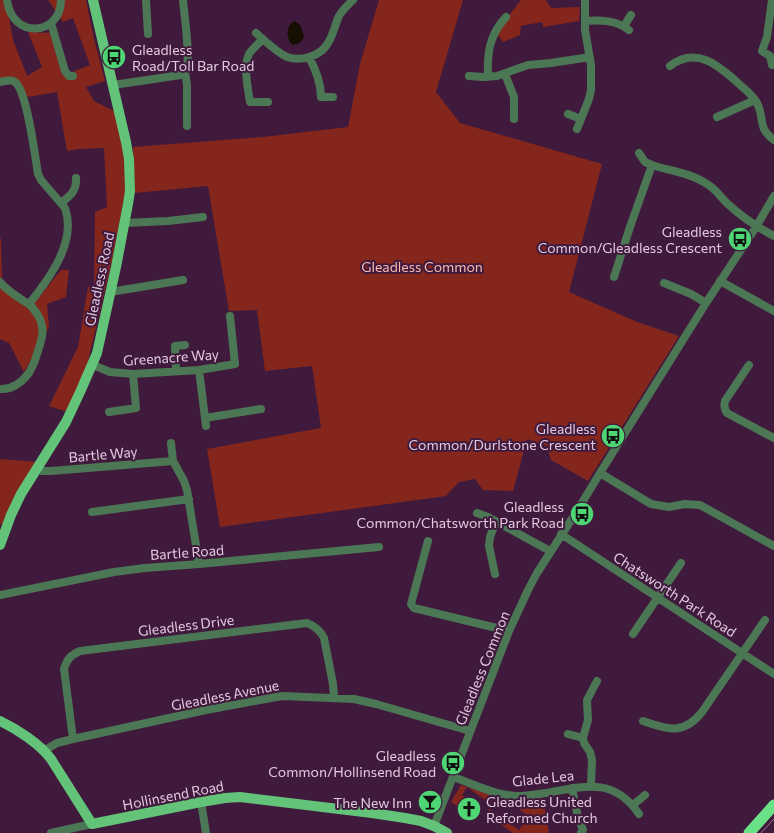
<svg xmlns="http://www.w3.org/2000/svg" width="774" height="833" viewBox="0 0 774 833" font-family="Commissioner,sans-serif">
	<rect width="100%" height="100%" fill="#401a3d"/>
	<!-- green -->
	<path fill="#84261c" d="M 0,0 L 6,0 L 13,40 L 27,76 L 42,67 L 28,32 L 53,33 L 67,74 L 90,65 L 73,18 L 63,22 L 48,0 L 86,0 L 94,39 L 105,81 L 86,87 L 94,101 L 116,112 L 125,159 L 125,193 L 112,260 L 84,378 L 67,412 L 49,406 L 78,347 L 88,287 L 94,287 L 95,212 L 107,207 L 104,148 L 78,149 L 67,151 L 57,92 L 28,97 L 17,82 L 0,84 Z
		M 379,0 L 463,0 L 436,92 L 460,123 L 602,164 L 569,292 L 637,322 L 679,336 L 588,481 L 551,460 L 547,446 L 527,439 L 513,491 L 483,490 L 475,479 L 459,482 L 446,496 L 220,527 L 207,449 L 321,428 L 312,366 L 265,371 L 257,310 L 229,311 L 208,186 L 135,193 L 133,147 L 263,137 L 348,127 L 360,64 Z
		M 521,0 L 546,0 L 551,8 L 580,7 L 579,21 L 543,27 L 542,22 L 521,26 L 520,35 L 503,42 L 496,32 Z
		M 0,237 L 1,240 L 2,279 L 32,306 L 61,270 L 69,270 L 66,297 L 47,304 L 49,327 L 24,372 L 9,343 L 0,339 Z
		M 0,459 L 38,462 L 2,525 L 0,524 Z
		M 461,785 L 497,797 L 495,801 L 494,800 L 488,802 L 467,787 L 462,795 L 464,797 L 462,800 L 465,803 L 457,806 L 451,802 Z
		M 502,798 L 525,801 L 543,798 L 549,833 L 513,833 L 486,814 L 489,809 L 519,830 L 528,816 L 510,803 L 506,808 L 502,806 Z"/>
	<!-- water -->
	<path fill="#160f01" d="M 295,21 L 300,25 L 304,36 C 302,42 299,44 292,45 C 286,38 285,25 295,21 Z"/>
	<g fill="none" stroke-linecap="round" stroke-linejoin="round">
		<!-- minor -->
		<path stroke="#4b7754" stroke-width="8" d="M 7,0 C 12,40 61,36 61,0
			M 146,0 L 148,34
			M 585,21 C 601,20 616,20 629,30
			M 51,23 L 65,71 L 69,76 L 73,76
			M 624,26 L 631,15
			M 256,33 C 265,41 276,52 287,57 C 301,62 321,56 328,43 C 333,35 335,26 338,18 C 341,11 348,5 353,0
			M 263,39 C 258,44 252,49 249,54 C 243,66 248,89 250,102 L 268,102
			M 309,57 C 316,70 321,82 321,97 L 333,97
			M 772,65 L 770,56 L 762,51 L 767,37 L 772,0
			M 670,66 C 696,46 718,65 738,83 C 744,89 753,95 757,103 C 765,118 757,128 774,140
			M 185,72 L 187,85 L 187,126
			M 505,74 L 514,97 L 514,119
			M 469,76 L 483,77 L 497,76 L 528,65 L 551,63 L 590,57
			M 488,77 C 487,54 489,35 506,17
			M 0,82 C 5,81 11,79 15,82 C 27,91 35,156 38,174 L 41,180 L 65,208 C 77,242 49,279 29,304
			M 113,85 L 181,75 C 183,73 185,72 186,69 C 191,60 184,13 183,0
			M 568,114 L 581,119
			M 717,117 L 755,100
			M 577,129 L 589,99 L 591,90 L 591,65 L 585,30 L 585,0
			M 639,153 L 645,162 L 652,165
			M 61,203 C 70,196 77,191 76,178
			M 125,223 L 168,221 L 203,217
			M 614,277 L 630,227 L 652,165 C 670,171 691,173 707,184 C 716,189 721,198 729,205 C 743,218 757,227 774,236
			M 720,281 L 774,311
			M 0,282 C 7,291 18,297 27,303 C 31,305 33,308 35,311 C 46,325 43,336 38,351 C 36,359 33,366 29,373 C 22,382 12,390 0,389
			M 664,283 L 691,294 L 706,303
			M 110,292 L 183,280
			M 93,365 L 110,372 L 133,374 L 199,370 L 235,364 L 230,316
			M 749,365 L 725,401 C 724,405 724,409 727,413 L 774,438
			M 199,370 L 206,426
			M 176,371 L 175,346 L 185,345
			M 109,412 L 136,408 L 133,374
			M 205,418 L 261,409
			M 171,443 L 173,461 L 184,481 L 187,490 L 199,564
			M 37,468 L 42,471 L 51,471 L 173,461
			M 600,473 L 651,504 L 669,507 L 685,504 L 700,505 L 774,546
			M 92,512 L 189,499
			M 477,513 L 488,517 L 550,551
			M 561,534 L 774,674
			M 428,541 L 411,604 L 414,608 L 509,631
			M 495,574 L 489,546 L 490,537 L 496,521
			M 0,595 L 114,572 L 145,568 L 199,564 L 379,547
			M 633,634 L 681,563
			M 643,721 C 668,730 684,735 702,712 L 765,620
			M 568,734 L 583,738
			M 73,739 L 64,669 C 67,659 71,655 80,651 L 307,623 C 315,626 320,630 324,638 L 333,684 L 334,697
			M 45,750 L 57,743 L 73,739 L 206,710 L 282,696 L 354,699 L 376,704 L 470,731
			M 453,777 C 474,784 496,796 519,796 C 528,796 537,794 546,793 C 584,786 614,777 639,814
			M 591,786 L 592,760 L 590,752 L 584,743 L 583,738 L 588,720 L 587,700 L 597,681
			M 572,788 L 578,817 L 583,830 L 581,833
			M 201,802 L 206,833
			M 633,805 L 645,795
			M 434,826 L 509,631 L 528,590 L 537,573 L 577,511 L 600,473 L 706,303 L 756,227 L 774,196
			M 51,833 L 92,824"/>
		<!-- major -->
		<path stroke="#62c379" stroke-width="10" d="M 0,545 L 11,515 L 21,494 L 66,422 L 81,390 L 97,353 L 116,267 L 128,204 L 130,191 L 129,159 L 126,142 L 93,0
			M 0,721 C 17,729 40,744 51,759 L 92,824 L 201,802 L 225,798 L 240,797 L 372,813 L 405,818 L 421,821 L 434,826 L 447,833"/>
		<!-- highway -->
		<path stroke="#69e287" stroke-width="11" d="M 749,833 L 774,805"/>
		<!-- tram -->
		<path stroke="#947591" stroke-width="1" d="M 761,833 L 774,819"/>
	</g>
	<!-- icons -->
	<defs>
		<g id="bus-disc" transform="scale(1.25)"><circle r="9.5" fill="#4ed675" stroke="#401a3d"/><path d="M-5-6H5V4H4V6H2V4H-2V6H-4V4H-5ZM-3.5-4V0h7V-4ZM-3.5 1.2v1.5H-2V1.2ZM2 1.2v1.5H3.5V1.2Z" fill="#111"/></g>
		<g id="bar-disc" transform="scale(1.25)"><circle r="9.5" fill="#4ed675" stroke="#401a3d"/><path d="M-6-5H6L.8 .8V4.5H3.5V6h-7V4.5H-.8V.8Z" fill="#111"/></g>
		<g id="church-disc" transform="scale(1.25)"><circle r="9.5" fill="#4ed675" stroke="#401a3d"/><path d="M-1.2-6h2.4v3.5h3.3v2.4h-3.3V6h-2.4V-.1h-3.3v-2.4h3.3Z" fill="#111"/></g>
	</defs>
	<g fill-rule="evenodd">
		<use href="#bus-disc" x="114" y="57"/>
		<use href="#bus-disc" x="740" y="239"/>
		<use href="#bus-disc" x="613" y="436"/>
		<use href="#bus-disc" x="582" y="514"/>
		<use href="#bus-disc" x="453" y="763"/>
		<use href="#bar-disc" x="430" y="802"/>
		<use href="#church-disc" x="469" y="809"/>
	</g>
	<g text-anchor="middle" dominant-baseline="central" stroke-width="4" stroke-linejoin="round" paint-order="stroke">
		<!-- poi labels -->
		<g font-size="14" fill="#e1c9de" stroke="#401a3d" text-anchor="end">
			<text x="132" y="49" text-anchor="start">Gleadless<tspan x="132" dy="16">Road/Toll Bar Road</tspan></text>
			<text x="722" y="231">Gleadless<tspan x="722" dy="16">Common/Gleadless Crescent</tspan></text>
			<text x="596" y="428">Gleadless<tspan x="596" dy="16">Common/Durlstone Crescent</tspan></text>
			<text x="564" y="506">Gleadless<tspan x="564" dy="16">Common/Chatsworth Park Road</tspan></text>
			<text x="436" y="755">Gleadless<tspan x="436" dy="16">Common/Hollinsend Road</tspan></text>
			<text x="486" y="801" text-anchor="start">Gleadless United<tspan x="486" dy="16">Reformed Church</tspan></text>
			<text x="412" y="802">The New Inn</text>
		</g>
		<!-- park labels -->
		<g font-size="14" fill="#fdbaaf" stroke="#401a3d">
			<text x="422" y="266">Gleadless Common</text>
		</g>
		<!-- street labels -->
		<g font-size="14" fill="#e1c9de" stroke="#401a3d">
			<text transform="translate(99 279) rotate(-78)">Gleadless Road</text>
			<text transform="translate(171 357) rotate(-4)">Greenacre Way</text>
			<text transform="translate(103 454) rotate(-5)">Bartle Way</text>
			<text transform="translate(187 552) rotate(-4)">Bartle Road</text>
			<text transform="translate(675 594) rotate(33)">Chatsworth Park Road</text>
			<text transform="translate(186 625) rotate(-7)">Gleadless Drive</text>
			<text transform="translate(482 668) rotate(-68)">Gleadless Common</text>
			<text transform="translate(225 695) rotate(-11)">Gleadless Avenue</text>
			<text transform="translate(543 778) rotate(-6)">Glade Lea</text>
			<text transform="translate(173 795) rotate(-11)">Hollinsend Road</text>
		</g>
	</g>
</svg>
